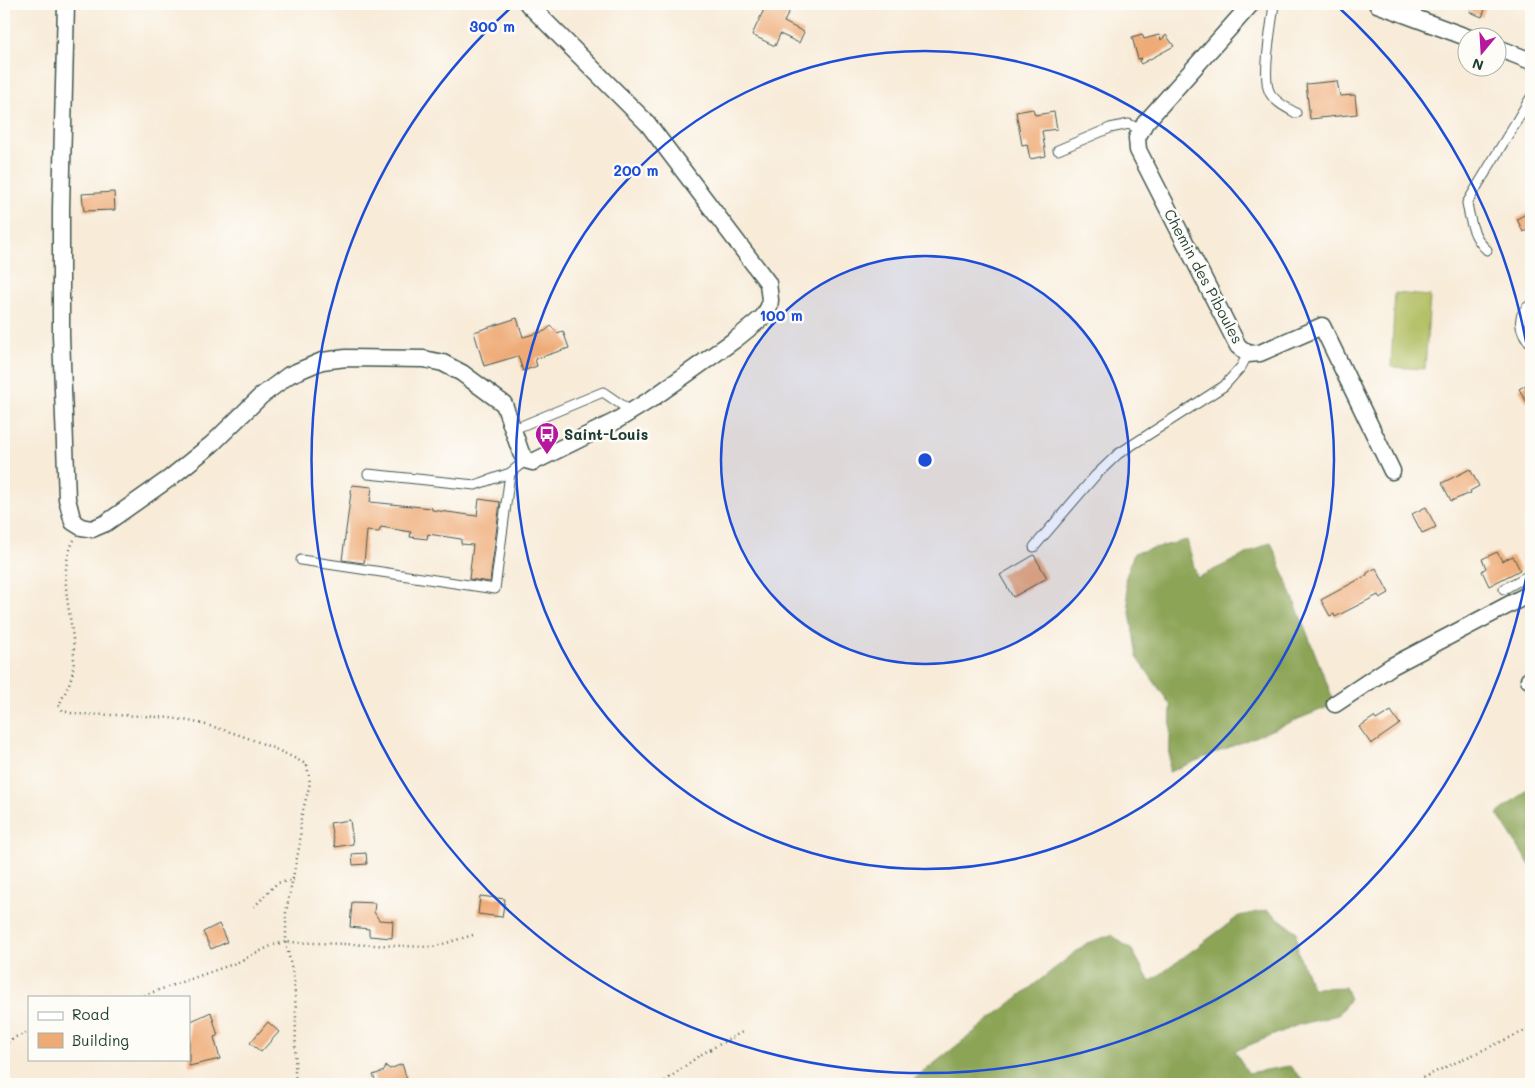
<svg xmlns="http://www.w3.org/2000/svg" width="1535" height="1088" viewBox="0 0 1535 1088" font-family="Mali,sans-serif">
	<rect width="100%" height="100%" fill="#fdfcf7"/>
	<filter id="ink" filterUnits="userSpaceOnUse"><feTurbulence type="fractalNoise" baseFrequency=".02" numOctaves="2"/><feDisplacementMap in="SourceGraphic" scale="10" xChannelSelector="R" yChannelSelector="G"/><feConvolveMatrix kernelMatrix="1 2 1 2 8 2 1 2 1" color-interpolation-filters="sRGB"/></filter>
	<filter id="wash" filterUnits="userSpaceOnUse"><feTurbulence type="fractalNoise" baseFrequency=".0096" numOctaves="4" result="noise"/><feDisplacementMap in="SourceGraphic" scale="20" xChannelSelector="R" yChannelSelector="G"/><feGaussianBlur stdDeviation="1.12" result="paint"/><feColorMatrix in="noise" values="0 0 0 0 0 0 0 0 0 0 0 0 0 0 0 0 0 1.4 0 .05"/><feComposite in="paint" operator="in"/></filter>
	<g filter="url(#wash)">
		<rect width="100%" height="100%" fill="#f8ebd8"/>
		<!-- green -->
		<path fill="#b1bd60" stroke="#687d4a" d="M 1395,293 L 1430,296 L 1425,369 L 1391,367 Z"/>
		<!-- forest -->
		<path fill="#8ca456" stroke="#567045" d="M 1187,540 L 1197,578 L 1271,542 L 1335,704 L 1169,772 L 1171,706 L 1137,657 L 1125,580 L 1134,553 Z
			M 1531,787 L 1531,867 L 1497,814 Z
			M 1267,910 L 1296,931 L 1298,952 L 1312,988 L 1345,987 L 1350,999 L 1338,1015 L 1298,1025 L 1235,1051 L 1248,1073 L 1290,1066 L 1306,1084 L 908,1084 L 1087,943 L 1111,935 L 1132,950 L 1150,982 L 1239,916 Z"/>
		<g id="blocks">
			<!-- building -->
			<path fill="#efab77" d="M 777,4 L 793,4 L 784,22 L 804,32 L 799,43 L 780,34 L 775,46 L 752,35 L 766,5 L 774,9 Z
				M 1474,4 L 1487,4 L 1482,17 L 1470,12 Z
				M 1142,34 L 1144,39 L 1159,35 L 1161,40 L 1166,35 L 1174,46 L 1141,64 L 1139,61 L 1142,58 L 1138,59 L 1132,37 Z
				M 1337,81 L 1340,96 L 1355,95 L 1357,114 L 1310,119 L 1306,84 Z
				M 1033,109 L 1035,115 L 1054,112 L 1057,129 L 1042,131 L 1046,156 L 1030,159 L 1027,144 L 1022,145 L 1016,112 Z
				M 114,192 L 115,210 L 84,211 L 82,194 Z
				M 1531,211 L 1531,228 L 1523,232 L 1517,219 Z
				M 517,318 L 523,337 L 545,331 L 551,326 L 557,333 L 563,331 L 569,348 L 535,359 L 537,366 L 523,371 L 518,356 L 484,366 L 474,332 Z
				M 1531,382 L 1531,409 L 1519,389 Z
				M 1470,469 L 1479,486 L 1470,491 L 1471,493 L 1451,501 L 1442,483 Z
				M 352,485 L 372,487 L 370,502 L 432,508 L 432,510 L 477,516 L 479,499 L 500,502 L 490,582 L 469,579 L 473,545 L 461,544 L 461,539 L 428,534 L 427,539 L 410,537 L 411,532 L 381,527 L 379,532 L 367,531 L 364,563 L 342,560 Z
				M 1426,507 L 1436,527 L 1422,533 L 1412,514 Z
				M 1497,552 L 1502,561 L 1513,556 L 1520,570 L 1489,586 L 1482,571 L 1486,568 L 1482,559 Z
				M 1034,555 L 1047,578 L 1013,597 L 1000,575 Z
				M 1376,568 L 1389,593 L 1380,598 L 1378,595 L 1335,617 L 1334,614 L 1330,616 L 1321,600 L 1367,575 L 1367,573 Z
				M 1391,711 L 1400,724 L 1371,744 L 1359,727 L 1374,717 L 1376,720 Z
				M 350,820 L 353,844 L 335,847 L 330,823 Z
				M 366,853 L 367,864 L 353,865 L 352,854 Z
				M 480,896 L 505,899 L 502,917 L 478,914 Z
				M 352,902 L 375,903 L 374,912 L 379,920 L 393,921 L 392,938 L 369,936 L 369,929 L 350,927 Z
				M 219,924 L 227,942 L 211,949 L 203,932 Z
				M 211,1012 L 218,1036 L 214,1037 L 220,1059 L 189,1066 L 189,1022 Z
				M 268,1022 L 279,1032 L 261,1052 L 250,1043 Z
				M 402,1064 L 407,1079 L 393,1084 L 377,1084 L 373,1075 L 384,1071 L 386,1066 L 390,1069 Z"/>
		</g>
	</g>
	<g filter="url(#ink)">
		<use href="#blocks" fill-opacity="0" stroke="#40574d" stroke-width="1"/>
		<g fill="none" stroke-linecap="round" stroke-linejoin="round">
			<!-- lane casing -->
			<g stroke="#40574d" stroke-width="11">
				<path id="lane" d="M 1274,4 C 1272,23 1262,75 1269,91 C 1273,101 1287,108 1296,113
					M 1058,150 L 1110,128 L 1129,124 L 1141,130
					M 1487,250 C 1473,238 1470,220 1467,203 L 1531,97
					M 1531,304 C 1515,315 1519,331 1531,344
					M 514,429 L 603,392 L 632,412
					M 368,474 L 475,485 L 510,473 L 526,460
					M 1034,547 L 1095,476 L 1118,454 L 1224,386 L 1241,367 L 1248,354
					M 301,560 L 495,589 L 510,473
					M 1504,589 L 1531,574"/>
			</g>
			<!-- street casing -->
			<g stroke="#40574d" stroke-width="19">
				<path id="street" d="M 66,4 L 61,208 L 61,335 L 67,499 L 73,522 L 81,527 L 92,529 L 106,523 L 170,478 L 212,444 L 261,396 L 289,375 L 322,361 L 346,358 L 424,359 L 443,363 L 462,373 L 504,404 L 521,453 L 526,460 L 533,462 L 614,422 L 653,398 L 736,339 L 763,317 L 769,307 L 770,300 L 768,283 L 648,124 L 528,4
					M 1251,4 L 1145,123 L 1137,138 L 1138,150 L 1238,346 L 1248,354 L 1260,353 L 1322,326 L 1392,471
					M 1377,4 L 1469,38
					M 1498,48 L 1531,61
					M 1529,680 L 1531,679
					M 1335,704 L 1392,666 L 1531,593"/>
			</g>
			<!-- path -->
			<path stroke="#40574d" stroke-width="2.5" stroke-dasharray="1 4" stroke-linecap="butt" d="M 74,540 C 53,580 79,627 73,669 C 72,681 64,694 59,705 L 63,711 L 75,714 C 106,715 139,715 170,718 C 212,723 271,744 307,765 L 310,783 L 301,818 L 300,843 L 286,912 L 286,942 L 294,980 L 296,1014 L 295,1076 L 298,1084
				M 254,907 L 277,883 L 294,880
				M 139,997 L 236,963 L 273,945 L 286,942 L 433,947 L 476,934
				M 4,1046 L 13,1038 L 29,1032
				M 661,1084 L 700,1055 L 744,1031
				M 1409,1084 L 1531,1028"/>
			<!-- lane -->
			<use href="#lane" stroke="#fff" stroke-width="9"/>
			<!-- street -->
			<use href="#street" stroke="#fff" stroke-width="16"/>
		</g>
	</g>
	<!-- distance rings -->
	<circle cx="925" cy="460" r="204" fill="#1d4ed8" fill-opacity=".12"/>
	<g fill="none" stroke="#1d4ed8" stroke-width="2.5">
		<circle cx="925" cy="460" r="204"/>
		<circle cx="925" cy="460" r="409"/>
		<path d="M1530 556A613 613 0 1 1 515 4M1335 4A613 613 0 0 1 1530 364"/>
	</g>
	<!-- icons -->
	<defs>
		<g id="bus-pin" transform="scale(1.25)"><path d="M0 17L-7.5 6A9.5 9.5 0 1 1 7.5 6Z" fill="#b5179e" stroke="#fdfcf7"/><path d="M-5-6H5V4H4V6H2V4H-2V6H-4V4H-5ZM-3.5-4V0h7V-4ZM-3.5 1.2v1.5H-2V1.2ZM2 1.2v1.5H3.5V1.2Z" fill="#fff"/></g>
	</defs>
	<g fill-rule="evenodd">
		<use href="#bus-pin" x="547" y="434"/>
	</g>
	<g text-anchor="middle" dominant-baseline="central" stroke-width="5" stroke-linejoin="round" paint-order="stroke">
		<!-- street labels -->
		<g font-size="15" fill="#1f3d34" stroke="#fdfcf7">
			<text transform="translate(1204 276) rotate(62)">Chemin des Piboules</text>
		</g>
		<!-- poi labels -->
		<g font-size="15" font-weight="bold" fill="#1f3d34" stroke="#fdfcf7" text-anchor="start">
			<text x="564" y="434">Saint-Louis</text>
		</g>
	</g>
	<circle cx="925" cy="460" r="8" fill="#1d4ed8" stroke="#fdfcf7" stroke-width="2.5"/>
	<g font-size="15" text-anchor="middle" font-weight="bold" fill="#1d4ed8" stroke="#fdfcf7" stroke-width="5" stroke-linejoin="round" paint-order="stroke">
		<text x="492" y="32">300 m</text>
		<text x="636" y="176">200 m</text>
		<text x="781" y="321">100 m</text>
	</g>
	<!-- margin -->
	<rect width="1535" height="1088" fill="none" stroke="#fdfcf7" stroke-width="20"/>
	<!-- legend -->
	<rect x="28" y="996" width="162" height="65" fill="#fdfcf7" stroke="#a4b0a9"/>
	<rect x="38" y="1012" width="25" height="8" fill="#ffffff" stroke="#a4b0a9"/>
	<text x="72" y="1020" font-size="15" fill="#1f3d34">Road</text>
	<rect x="38" y="1033" width="25" height="15" fill="#efab77" stroke="#a4b0a9"/>
	<text x="72" y="1046" font-size="15" fill="#1f3d34">Building</text>
	<!-- north arrow -->
	<g transform="translate(1482 52) rotate(198)"><circle r="24" fill="#fdfcf7" stroke="#a4b0a9"/>
	<path d="M0-4L9 19L0 12L-9 19Z" fill="#b5179e"/>
	<text y="-8" font-size="14" font-weight="bold" text-anchor="middle" fill="#1f3d34">N</text>
	</g>
</svg>
